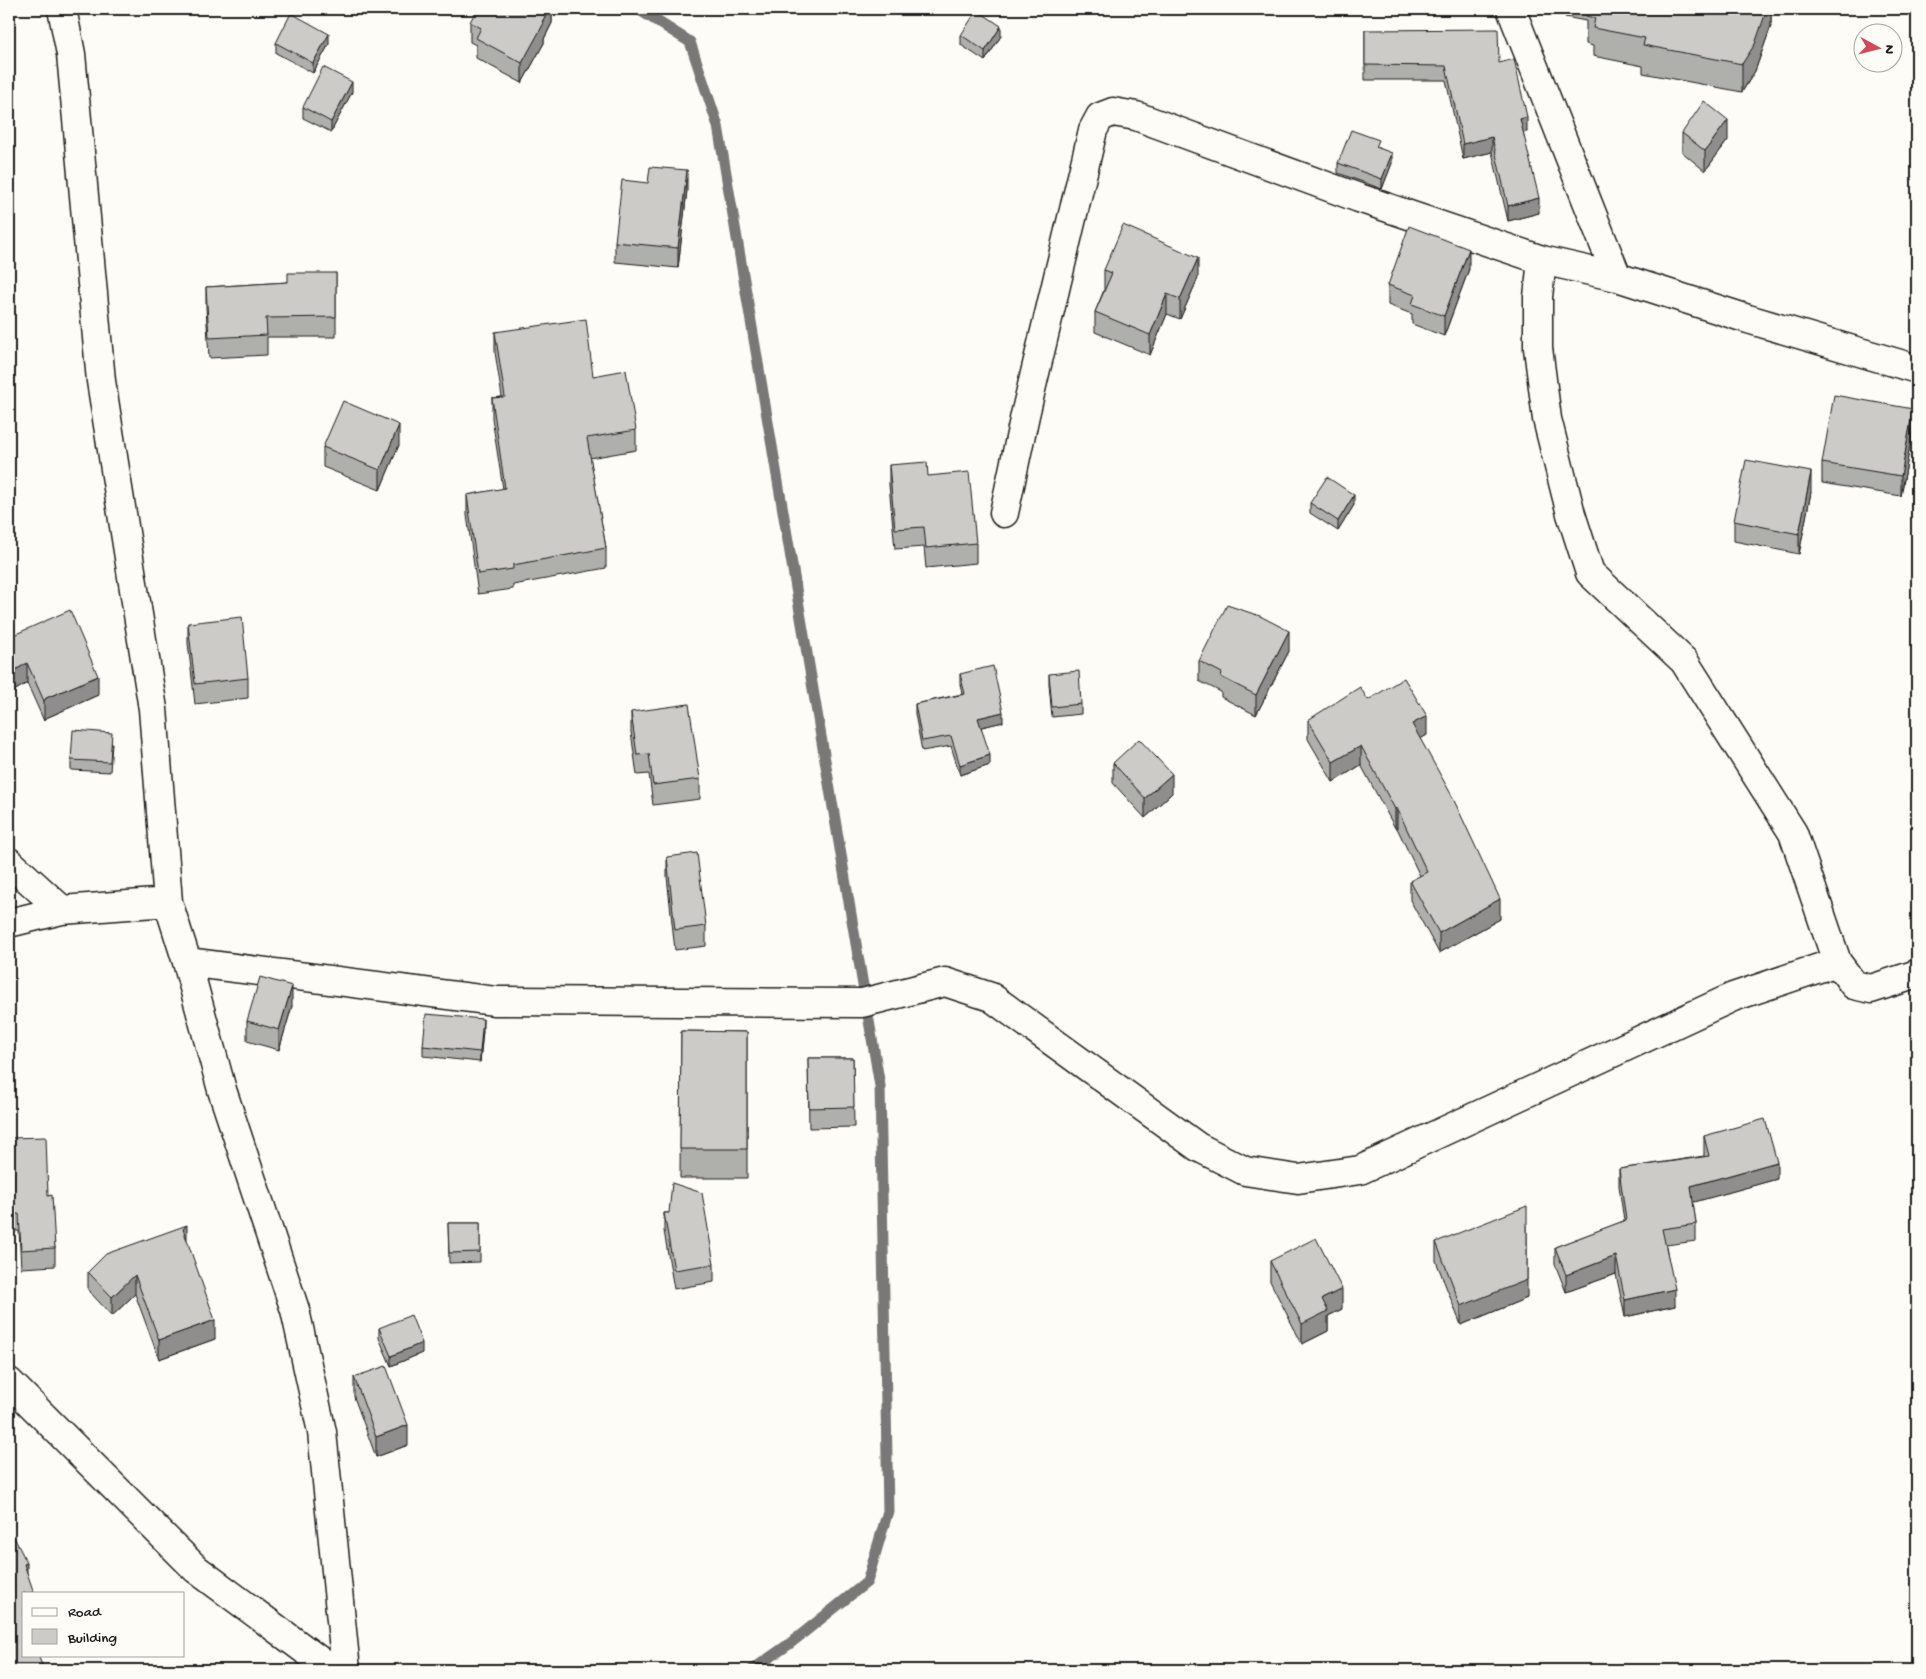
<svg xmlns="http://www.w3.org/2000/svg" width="1926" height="1679" viewBox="0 0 1926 1679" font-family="'Gochi Hand',sans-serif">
	<rect width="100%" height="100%" fill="#fdfcf7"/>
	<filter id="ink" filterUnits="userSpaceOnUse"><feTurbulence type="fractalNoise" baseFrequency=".02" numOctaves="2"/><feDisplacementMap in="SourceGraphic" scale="10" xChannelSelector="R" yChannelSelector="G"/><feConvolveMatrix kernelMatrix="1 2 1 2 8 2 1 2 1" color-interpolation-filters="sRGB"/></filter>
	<g filter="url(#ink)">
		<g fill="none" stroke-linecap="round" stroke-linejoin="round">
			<!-- stream -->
			<path stroke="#797876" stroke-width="11" d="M 638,9 L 690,42 L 718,126 L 880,1086 L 888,1511 L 867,1582 L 792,1642 L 752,1670"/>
			<!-- street casing -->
			<g stroke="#1c1c1c" stroke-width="31">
				<path id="street" d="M 62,9 L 71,54 L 101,381 L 153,709 L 168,902 L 187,962 L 222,1090 L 295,1310 L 322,1432 L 346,1670
					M 1511,9 L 1617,277
					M 1542,260 L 1538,297 L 1538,348 L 1547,419 L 1571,514 L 1590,573 L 1684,661 L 1793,833 L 1837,962 L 1854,985 L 1871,989 L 1917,974
					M 1004,513 L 1025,415 L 1093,130 L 1100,117 L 1113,112 L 1136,116 L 1359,198 L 1542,260 L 1617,277 L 1748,319 L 1917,369
					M 9,862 L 62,910
					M 9,923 L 62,910 L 168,902
					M 187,962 L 495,1001 L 862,1003 L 945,982 L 991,997 L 1198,1147 L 1245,1171 L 1298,1179 L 1360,1170 L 1733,997 L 1837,962
					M 9,1382 L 196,1569 L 332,1670"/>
			</g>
			<!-- street -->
			<use href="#street" stroke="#fdfcf7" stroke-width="28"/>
		</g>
		<!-- wall -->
		<path fill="#afafac" stroke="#1c1c1c" d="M 552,9 L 552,23 L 544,39 L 544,43 L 522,83 L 476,58 L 476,45 L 470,42 L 470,22 Z
			M 1565,9 L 1771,9 L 1771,26 L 1755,71 L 1742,92 L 1643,73 L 1643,66 L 1593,56 L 1593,46 L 1586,44 L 1586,21 L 1565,17 Z
			M 1365,30 L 1499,63 L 1527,132 L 1523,133 L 1539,213 L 1508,221 L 1492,152 L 1463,159 L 1446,80 L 1365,80 Z
			M 961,35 L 1001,36 L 985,61 L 961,45 Z
			M 276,43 L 329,44 L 313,73 L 276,53 Z
			M 352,92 L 331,132 L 303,118 L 303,107 Z
			M 1682,133 L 1728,140 L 1705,171 L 1682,152 Z
			M 1379,148 L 1392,163 L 1382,189 L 1338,173 L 1338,163 Z
			M 648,183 L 687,190 L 678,268 L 615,262 L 615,242 Z
			M 1469,269 L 1444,336 L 1412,324 L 1412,314 L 1388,305 L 1388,285 Z
			M 1104,270 L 1198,278 L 1180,319 L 1167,314 L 1150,355 L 1095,332 L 1095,312 L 1104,290 Z
			M 336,273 L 336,337 L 267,337 L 267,355 L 209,358 L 206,307 L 206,287 L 288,282 Z
			M 495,332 L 593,376 L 636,430 L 636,450 L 590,458 L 606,548 L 606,568 L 513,585 L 513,589 L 478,594 L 467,515 L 467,495 L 503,489 L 492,418 L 492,398 L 502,397 L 495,352 Z
			M 1913,429 L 1901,496 L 1822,483 L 1822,463 Z
			M 399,445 L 380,490 L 323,467 L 323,447 Z
			M 889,465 L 928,476 L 976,543 L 976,563 L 926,568 L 924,547 L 895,549 L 889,485 Z
			M 1811,492 L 1799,554 L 1734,541 L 1734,521 Z
			M 1310,503 L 1354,505 L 1338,531 L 1310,513 Z
			M 188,623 L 248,678 L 248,698 L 195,704 L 188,643 Z
			M 9,637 L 98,695 L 46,718 L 44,721 L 27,683 L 9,694 Z
			M 1289,651 L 1256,715 L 1221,697 L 1221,692 L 1199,681 L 1199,661 Z
			M 960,674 L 1003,722 L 981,727 L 990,765 L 960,775 L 951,746 L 922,751 L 915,714 L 915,704 L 962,694 L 960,684 Z
			M 1049,674 L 1081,704 L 1081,714 L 1052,717 L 1049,684 Z
			M 1368,700 L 1427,735 L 1420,739 L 1500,919 L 1439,953 L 1410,900 L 1410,881 L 1420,876 L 1397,828 L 1395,828 L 1361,765 L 1333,782 L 1308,739 L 1308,720 Z
			M 631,712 L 700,779 L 700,799 L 653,805 L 649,774 L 637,775 L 631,732 Z
			M 112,743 L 110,772 L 71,770 L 71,760 Z
			M 1113,763 L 1172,793 L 1145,818 L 1113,783 Z
			M 667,857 L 706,926 L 706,946 L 675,950 L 667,877 Z
			M 292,1006 L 279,1050 L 247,1041 L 247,1021 Z
			M 483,1030 L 480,1062 L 423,1056 L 423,1046 Z
			M 681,1031 L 747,1032 L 747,1178 L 680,1178 Z
			M 808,1058 L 853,1058 L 854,1127 L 809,1128 Z
			M 1704,1136 L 1777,1179 L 1693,1202 L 1696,1224 L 1696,1241 L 1666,1245 L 1675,1306 L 1625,1317 L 1616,1274 L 1566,1292 L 1555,1264 L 1555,1247 L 1624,1221 L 1619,1186 L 1619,1169 L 1704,1156 Z
			M 9,1138 L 48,1196 L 55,1248 L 55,1266 L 21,1268 L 19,1231 L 9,1231 Z
			M 664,1213 L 669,1213 L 714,1264 L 714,1282 L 674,1289 L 664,1231 Z
			M 448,1223 L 480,1223 L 480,1262 L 449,1263 Z
			M 187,1242 L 215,1339 L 159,1359 L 135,1294 L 112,1316 L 88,1290 L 88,1272 Z
			M 1436,1242 L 1527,1298 L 1461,1325 L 1436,1261 Z
			M 1270,1261 L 1342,1309 L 1328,1316 L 1328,1331 L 1302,1344 L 1270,1281 Z
			M 379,1328 L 422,1353 L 391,1366 L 379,1338 Z
			M 354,1377 L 408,1445 L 376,1457 L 354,1397 Z"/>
		<!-- shaded-wall -->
		<path fill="#8f8e8c" stroke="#1c1c1c" d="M 549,9 L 552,9 L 552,23 L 544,39 L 544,43 L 522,83 L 522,63 Z
			M 1767,9 L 1771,9 L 1771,26 L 1755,71 L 1742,92 L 1742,64 Z
			M 1001,26 L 1001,36 L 985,61 L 985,51 Z
			M 329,34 L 329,44 L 313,73 L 313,63 Z
			M 352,82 L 352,92 L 331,132 L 331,122 Z
			M 1527,117 L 1527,132 L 1520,134 L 1520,119 Z
			M 1728,120 L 1728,140 L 1705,171 L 1705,151 Z
			M 1492,137 L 1492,152 L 1463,159 L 1463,144 Z
			M 1392,153 L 1392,163 L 1382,189 L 1382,179 Z
			M 687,170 L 687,190 L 678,268 L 678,248 Z
			M 1539,198 L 1539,213 L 1508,221 L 1508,206 Z
			M 1469,249 L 1469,269 L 1444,336 L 1444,316 Z
			M 1198,258 L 1198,278 L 1180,319 L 1180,299 Z
			M 1167,294 L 1167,314 L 1150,355 L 1150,335 Z
			M 1913,409 L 1913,429 L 1901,496 L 1901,476 Z
			M 399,425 L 399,445 L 380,490 L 380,470 Z
			M 1811,472 L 1811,492 L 1799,554 L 1799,534 Z
			M 1354,495 L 1354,505 L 1338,531 L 1338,521 Z
			M 1289,631 L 1289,651 L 1256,715 L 1256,695 Z
			M 27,663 L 27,683 L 9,694 L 9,674 Z
			M 98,676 L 98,695 L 46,718 L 44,721 L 44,701 L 46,698 Z
			M 1003,712 L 1003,722 L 978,728 L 978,718 Z
			M 1427,716 L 1427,735 L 1412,744 L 1412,724 Z
			M 1361,746 L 1361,765 L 1333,782 L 1333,762 Z
			M 990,755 L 990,765 L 960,775 L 960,765 Z
			M 1172,774 L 1172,793 L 1145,818 L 1145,798 Z
			M 1397,808 L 1397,828 L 1395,828 L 1395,809 Z
			M 1500,899 L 1500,919 L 1439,953 L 1439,933 Z
			M 292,986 L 292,1006 L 279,1050 L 279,1030 Z
			M 483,1019 L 483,1030 L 480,1062 L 480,1052 Z
			M 1777,1162 L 1777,1179 L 1691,1203 L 1691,1186 Z
			M 187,1225 L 187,1244 L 183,1229 Z
			M 1527,1225 L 1527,1298 L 1461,1325 L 1461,1306 Z
			M 1616,1256 L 1616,1274 L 1566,1292 L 1566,1275 Z
			M 135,1275 L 135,1294 L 112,1316 L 112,1297 Z
			M 1342,1289 L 1342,1309 L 1328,1316 L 1328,1331 L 1302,1344 L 1302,1324 L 1322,1299 Z
			M 1675,1289 L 1675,1306 L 1625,1317 L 1625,1300 Z
			M 215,1320 L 215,1339 L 159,1359 L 159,1340 Z
			M 422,1343 L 422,1353 L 391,1366 L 391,1356 Z
			M 408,1425 L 408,1445 L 376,1457 L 376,1437 Z
			M 27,1563 L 27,1589 L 24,1564 Z"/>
		<!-- building -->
		<path fill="#cccbc8" stroke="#1c1c1c" d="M 477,9 L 549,9 L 542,22 L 544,23 L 522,63 L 476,38 L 481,28 L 470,22 Z
			M 1587,9 L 1767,9 L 1755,44 L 1742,64 L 1643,45 L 1645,38 L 1593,28 L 1595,18 L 1586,16 Z
			M 977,10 L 1001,26 L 985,51 L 961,35 Z
			M 291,13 L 329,34 L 313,63 L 276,43 Z
			M 1498,29 L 1499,63 L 1514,59 L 1527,117 L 1520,119 L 1539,198 L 1508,206 L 1492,137 L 1463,144 L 1446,66 L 1365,65 L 1365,30 Z
			M 323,67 L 352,82 L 331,122 L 303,107 Z
			M 1704,101 L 1728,120 L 1705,151 L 1682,133 Z
			M 1351,130 L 1379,140 L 1376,147 L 1392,153 L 1382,179 L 1338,163 Z
			M 650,167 L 687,170 L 678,248 L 615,242 L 622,180 L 648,183 Z
			M 1123,225 L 1198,258 L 1180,299 L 1167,294 L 1150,335 L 1095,312 L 1112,273 L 1104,270 Z
			M 1409,226 L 1469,249 L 1444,316 L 1412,304 L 1415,295 L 1388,285 Z
			M 288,273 L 336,273 L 336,317 L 266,318 L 267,335 L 209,338 L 206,287 L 288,282 Z
			M 586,319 L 593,376 L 626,370 L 636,430 L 587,438 L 606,548 L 513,565 L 513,569 L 478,574 L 467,495 L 505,488 L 492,398 L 505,397 L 495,332 Z
			M 1834,395 L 1913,409 L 1901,476 L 1822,463 Z
			M 343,401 L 399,425 L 380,470 L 323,447 Z
			M 1746,460 L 1811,472 L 1799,534 L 1734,521 Z
			M 927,462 L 928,476 L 969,472 L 976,543 L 926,548 L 924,527 L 895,529 L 889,465 Z
			M 1327,477 L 1354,495 L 1338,521 L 1310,503 Z
			M 1227,605 L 1260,616 L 1289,631 L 1256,695 L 1221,677 L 1222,673 L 1199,661 Z
			M 70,610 L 98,676 L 46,698 L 44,701 L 27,663 L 9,674 L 9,637 Z
			M 242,617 L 248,678 L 195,684 L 188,623 Z
			M 993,666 L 1003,712 L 978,718 L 990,755 L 960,765 L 951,736 L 922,741 L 915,704 L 965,694 L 960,674 Z
			M 1079,671 L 1081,704 L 1052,707 L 1049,674 Z
			M 1404,678 L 1427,716 L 1412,724 L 1451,794 L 1500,899 L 1439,933 L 1410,881 L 1427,872 L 1397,808 L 1395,809 L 1361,746 L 1333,762 L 1308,720 L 1360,687 L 1368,700 Z
			M 689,704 L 700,779 L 653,785 L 649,754 L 637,755 L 631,712 Z
			M 73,730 L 112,733 L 110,762 L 71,760 Z
			M 1139,739 L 1172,774 L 1145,798 L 1113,763 Z
			M 697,853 L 706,926 L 675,930 L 667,857 Z
			M 260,977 L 292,986 L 279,1030 L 247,1021 Z
			M 426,1014 L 483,1019 L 480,1052 L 423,1046 Z
			M 681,1031 L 747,1032 L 747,1149 L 680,1149 Z
			M 808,1058 L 853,1058 L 854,1107 L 809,1108 Z
			M 1765,1119 L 1777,1162 L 1691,1186 L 1696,1224 L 1662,1229 L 1675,1289 L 1625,1300 L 1616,1256 L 1566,1275 L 1555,1247 L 1626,1220 L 1619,1169 L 1709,1156 L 1704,1136 Z
			M 46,1137 L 48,1196 L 52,1195 L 55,1248 L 21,1250 L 19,1214 L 9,1214 L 9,1138 Z
			M 672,1183 L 702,1193 L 714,1264 L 674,1270 L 664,1213 L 669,1213 Z
			M 1527,1206 L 1527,1280 L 1461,1306 L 1436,1242 Z
			M 448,1223 L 480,1223 L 480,1252 L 449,1253 Z
			M 187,1225 L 183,1229 L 215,1320 L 159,1340 L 135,1275 L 112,1297 L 88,1272 L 106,1254 Z
			M 1316,1238 L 1342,1289 L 1322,1299 L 1328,1311 L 1302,1324 L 1270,1261 Z
			M 411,1315 L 422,1343 L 391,1356 L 379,1328 Z
			M 386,1366 L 408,1425 L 376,1437 L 354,1377 Z
			M 13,1535 L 27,1563 L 24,1564 L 34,1593 L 24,1593 L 24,1655 L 38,1655 L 44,1670 L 9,1670 L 9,1537 Z"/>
	</g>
	<!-- margin -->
	<rect width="1926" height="1679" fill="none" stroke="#fdfcf7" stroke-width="30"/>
	<rect x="15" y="15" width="1896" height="1649" fill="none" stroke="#1c1c1c" stroke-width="2" filter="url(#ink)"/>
	<!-- legend -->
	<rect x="22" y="1592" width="162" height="65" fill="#fdfcf7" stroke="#a3a29f"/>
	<rect x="32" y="1608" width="25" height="8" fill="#fdfcf7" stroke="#a3a29f"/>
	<text x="68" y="1616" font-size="15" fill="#1c1c1c">Road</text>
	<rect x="32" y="1629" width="25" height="15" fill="#cccbc8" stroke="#a3a29f"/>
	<text x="68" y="1642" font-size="15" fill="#1c1c1c">Building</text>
	<!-- north arrow -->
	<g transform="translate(1878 48) rotate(97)"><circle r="24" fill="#fdfcf7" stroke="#a3a29f"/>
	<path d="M0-4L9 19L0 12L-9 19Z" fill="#d1495b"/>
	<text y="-8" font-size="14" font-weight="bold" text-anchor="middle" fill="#1c1c1c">N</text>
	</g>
</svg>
